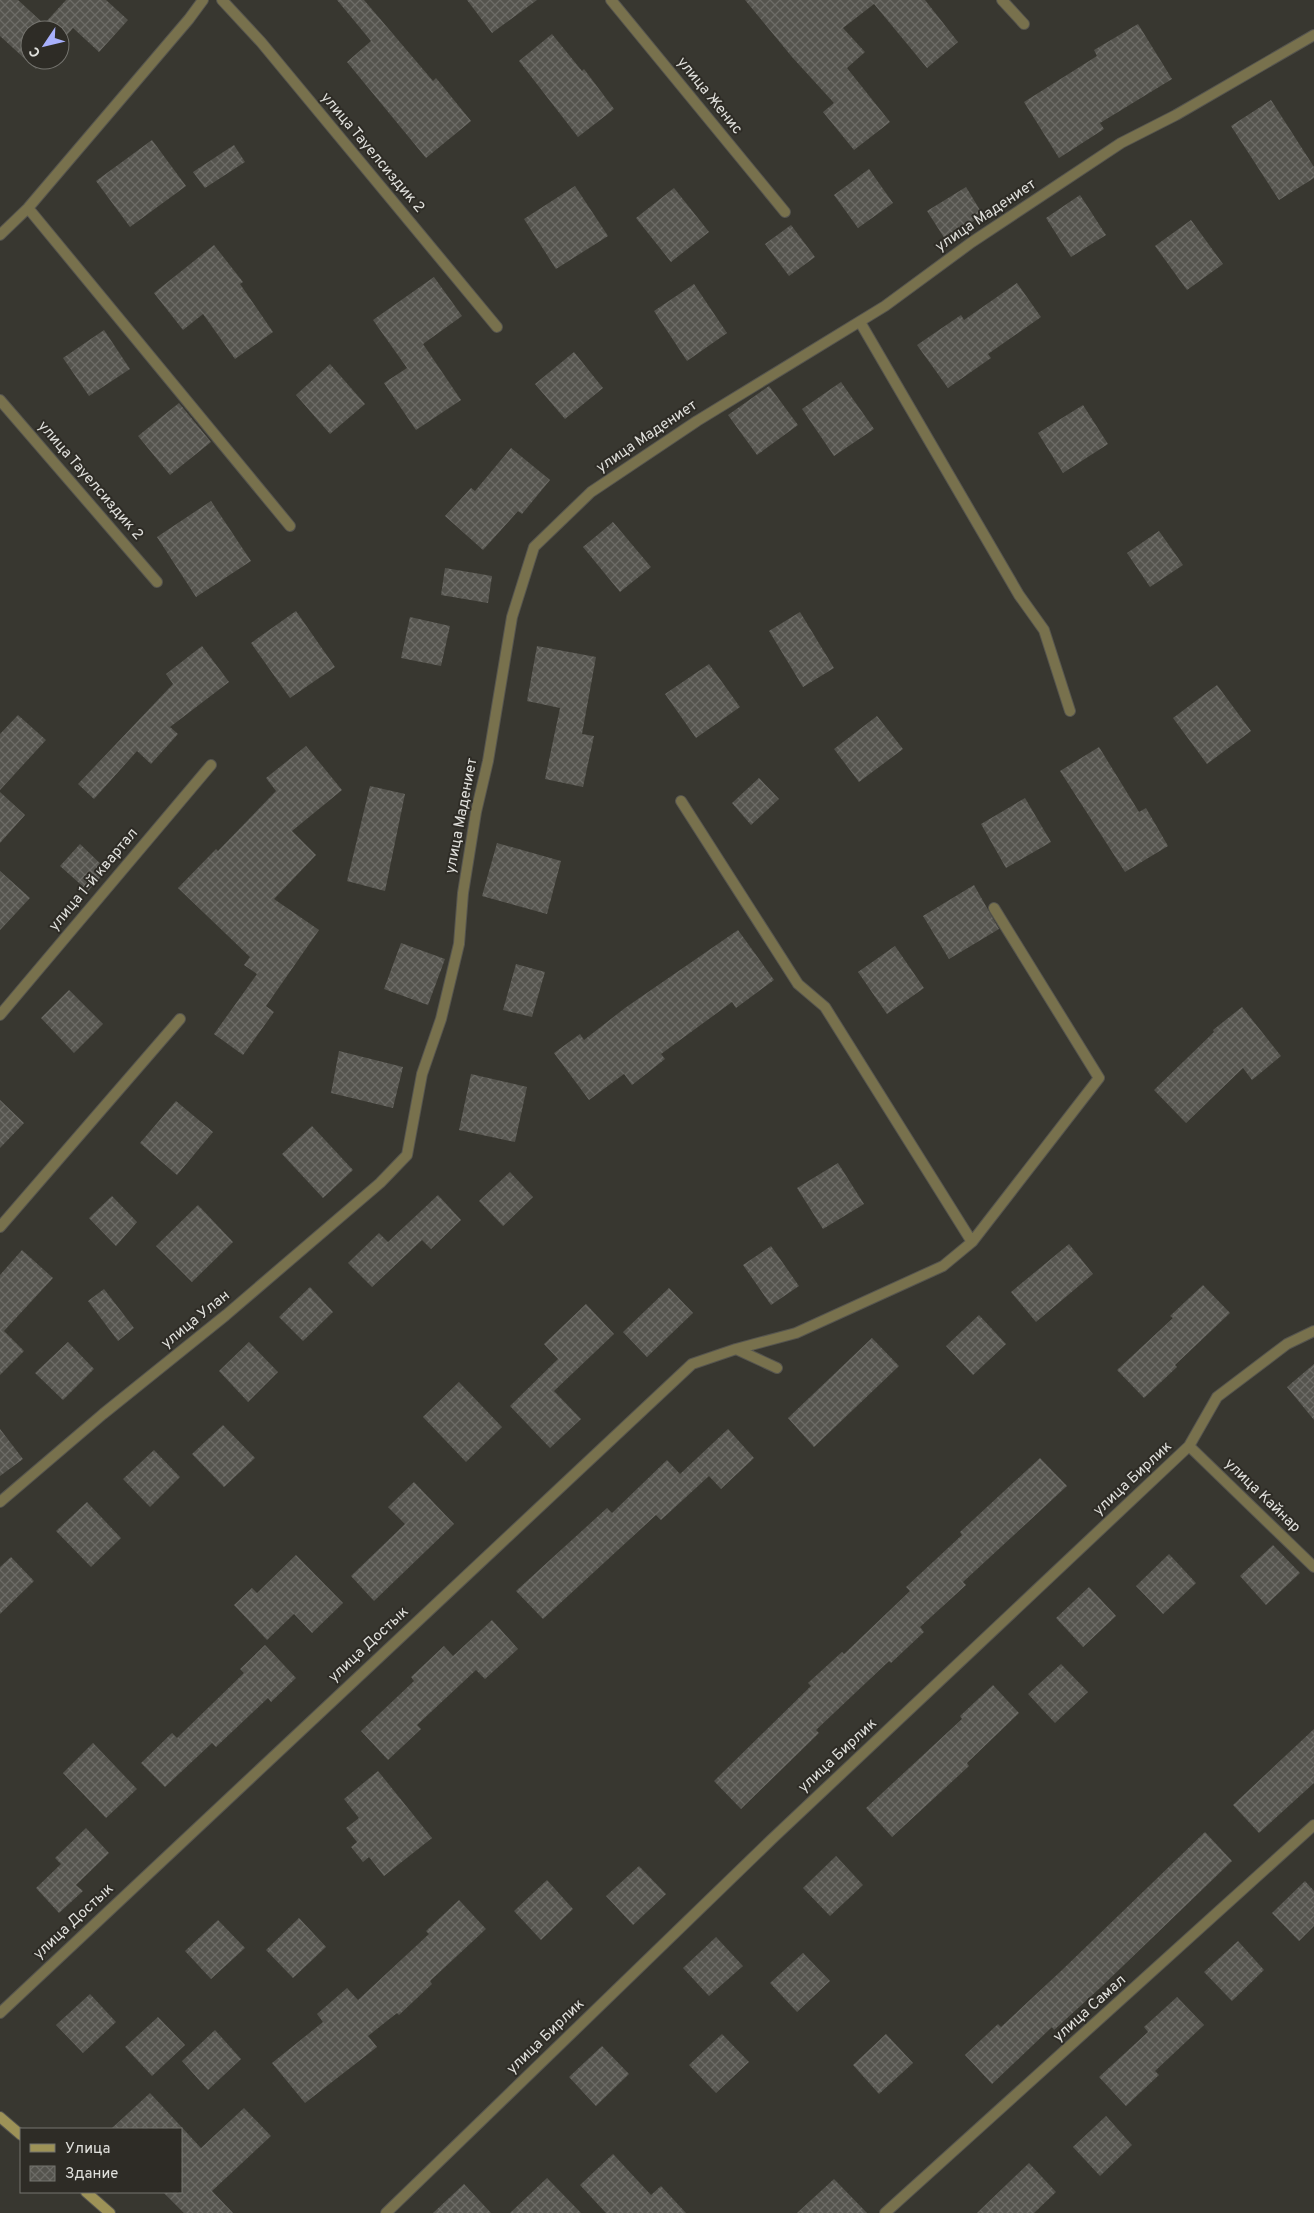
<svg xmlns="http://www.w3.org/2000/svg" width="1314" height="2213" viewBox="0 0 1314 2213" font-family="Overpass,sans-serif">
	<defs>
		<pattern id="building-cross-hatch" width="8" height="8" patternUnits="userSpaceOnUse" patternTransform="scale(1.25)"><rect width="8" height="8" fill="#55544e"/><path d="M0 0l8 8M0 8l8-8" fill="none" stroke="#6d6c67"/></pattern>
	</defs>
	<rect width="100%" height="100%" fill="#383730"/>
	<!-- building -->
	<path fill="url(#building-cross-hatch)" d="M 0,0 L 18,0 L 44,24 L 66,0 L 106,0 L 128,20 L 99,52 L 73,28 L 60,43 L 60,30 L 30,30 L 30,60 L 44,60 L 36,69 L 0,36 Z
		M 337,0 L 364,0 L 433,81 L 436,78 L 471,121 L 426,158 L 347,62 L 371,41 Z
		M 467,0 L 537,0 L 492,33 Z
		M 745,0 L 925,0 L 958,42 L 927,68 L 874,4 L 843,28 L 865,52 L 847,68 L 890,122 L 854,150 L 823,112 L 834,103 L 792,57 Z
		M 1138,24 L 1172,79 L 1100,123 L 1104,129 L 1059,158 L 1024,102 L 1097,56 L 1094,50 Z
		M 552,34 L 582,71 L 584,69 L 614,109 L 578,137 L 519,61 Z
		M 1271,100 L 1314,167 L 1314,178 L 1279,200 L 1231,126 Z
		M 152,140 L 186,186 L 130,227 L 96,181 Z
		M 234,145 L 245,162 L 205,188 L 193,172 Z
		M 869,169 L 893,203 L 858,228 L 834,195 Z
		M 575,186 L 608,236 L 556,269 L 524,219 Z
		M 966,187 L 983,215 L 945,239 L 927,211 Z
		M 674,188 L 709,232 L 671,262 L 636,218 Z
		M 1080,195 L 1106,235 L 1071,257 L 1046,218 Z
		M 1191,220 L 1223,264 L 1187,290 L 1155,246 Z
		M 791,225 L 815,257 L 789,276 L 765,244 Z
		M 214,245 L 243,282 L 240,284 L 273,332 L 235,359 L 203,314 L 183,330 L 154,293 Z
		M 434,277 L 462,316 L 423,344 L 461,400 L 416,430 L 384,383 L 407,368 L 373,320 Z
		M 1017,283 L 1041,317 L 988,354 L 991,358 L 948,388 L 917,345 L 961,315 L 964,320 Z
		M 694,284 L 727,333 L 687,361 L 654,311 Z
		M 104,330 L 130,369 L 89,396 L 63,358 Z
		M 574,352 L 603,388 L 565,419 L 535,384 Z
		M 330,364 L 365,404 L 330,434 L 296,395 Z
		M 841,382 L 874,429 L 834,456 L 802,409 Z
		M 769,386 L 798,425 L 757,455 L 728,415 Z
		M 179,403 L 211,442 L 170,475 L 138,436 Z
		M 1083,405 L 1108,444 L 1063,473 L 1038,433 Z
		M 511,448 L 550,480 L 522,514 L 518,511 L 483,550 L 445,516 L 471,488 L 475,491 Z
		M 211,501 L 251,561 L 196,597 L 157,537 Z
		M 613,522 L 651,567 L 620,592 L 583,547 Z
		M 1159,531 L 1183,565 L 1150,587 L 1127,553 Z
		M 445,568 L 492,576 L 488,603 L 441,595 Z
		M 296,611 L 335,667 L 290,698 L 251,643 Z
		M 800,612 L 834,668 L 803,687 L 769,631 Z
		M 410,617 L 450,626 L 441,666 L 401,658 Z
		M 202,646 L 229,682 L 170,727 L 178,734 L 151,764 L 137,751 L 94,799 L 78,784 L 173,684 L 166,674 Z
		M 537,646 L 596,657 L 582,734 L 594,736 L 583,787 L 545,779 L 560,708 L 527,701 Z
		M 709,664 L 740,707 L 696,738 L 665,694 Z
		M 1217,685 L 1251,731 L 1207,764 L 1173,718 Z
		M 18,715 L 46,740 L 0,790 L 0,734 Z
		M 877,716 L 903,749 L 859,782 L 834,749 Z
		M 306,746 L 342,790 L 292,831 L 316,855 L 274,899 L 319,930 L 266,1006 L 274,1012 L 243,1055 L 214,1034 L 257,974 L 244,965 L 250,957 L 178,888 L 216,849 L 218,851 L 276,791 L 266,778 Z
		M 1099,747 L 1139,812 L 1146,808 L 1168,846 L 1125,872 L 1060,771 Z
		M 759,778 L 779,799 L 751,825 L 732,803 Z
		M 370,786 L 405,794 L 385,891 L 347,881 Z
		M 0,792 L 25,815 L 0,843 Z
		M 1025,798 L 1051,842 L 1006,868 L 981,824 Z
		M 497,843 L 561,861 L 547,914 L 482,896 Z
		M 80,844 L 107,870 L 88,891 L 60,866 Z
		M 0,871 L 30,898 L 0,930 Z
		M 974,885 L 999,929 L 949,959 L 923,916 Z
		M 738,930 L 774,980 L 736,1008 L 732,1002 L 661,1054 L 665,1059 L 632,1085 L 624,1074 L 589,1100 L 554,1053 L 580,1034 L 584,1040 L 625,1008 Z
		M 401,943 L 445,959 L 428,1005 L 384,989 Z
		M 895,946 L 924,988 L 887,1014 L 858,972 Z
		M 516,964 L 545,972 L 532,1017 L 503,1010 Z
		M 69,990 L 103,1024 L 74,1053 L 41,1018 Z
		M 1242,1007 L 1281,1056 L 1252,1080 L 1243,1068 L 1186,1123 L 1154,1090 L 1214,1032 L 1213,1030 Z
		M 339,1051 L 403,1067 L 393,1108 L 331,1093 Z
		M 471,1074 L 527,1087 L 515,1142 L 459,1130 Z
		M 0,1100 L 24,1123 L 0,1148 Z
		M 176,1101 L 213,1132 L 177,1175 L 140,1143 Z
		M 312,1126 L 353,1170 L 323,1198 L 282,1154 Z
		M 838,1163 L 864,1204 L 823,1229 L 797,1188 Z
		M 510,1172 L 533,1197 L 503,1226 L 479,1201 Z
		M 438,1195 L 461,1220 L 431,1249 L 422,1240 L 372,1287 L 348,1263 L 379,1233 L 388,1242 Z
		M 112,1196 L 137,1222 L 116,1246 L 89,1218 Z
		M 198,1205 L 233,1242 L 192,1282 L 156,1246 Z
		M 1069,1244 L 1093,1274 L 1036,1322 L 1011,1292 Z
		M 771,1246 L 799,1286 L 771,1305 L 743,1265 Z
		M 22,1250 L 53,1278 L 4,1331 L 24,1351 L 0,1375 L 0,1275 Z
		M 1203,1285 L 1230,1313 L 1175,1365 L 1177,1367 L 1144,1398 L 1117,1370 L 1173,1318 L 1170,1316 Z
		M 310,1287 L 333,1312 L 303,1341 L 279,1317 Z
		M 669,1288 L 693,1313 L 647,1357 L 623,1332 Z
		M 104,1289 L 134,1328 L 118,1341 L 88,1301 Z
		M 586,1304 L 614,1334 L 554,1391 L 581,1419 L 550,1448 L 510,1406 L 558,1359 L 544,1344 Z
		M 979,1315 L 1006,1344 L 973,1375 L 946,1346 Z
		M 872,1338 L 899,1366 L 814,1447 L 788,1418 Z
		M 68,1342 L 94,1369 L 63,1400 L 35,1373 Z
		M 249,1342 L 278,1372 L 248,1402 L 219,1371 Z
		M 1314,1364 L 1314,1420 L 1287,1387 Z
		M 459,1382 L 502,1427 L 466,1462 L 423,1417 Z
		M 223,1425 L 255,1458 L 224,1487 L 192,1454 Z
		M 0,1429 L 23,1459 L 0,1476 Z
		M 728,1429 L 754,1458 L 721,1489 L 709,1476 L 661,1520 L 656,1515 L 543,1619 L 516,1591 L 607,1508 L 612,1513 L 667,1460 L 680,1474 Z
		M 154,1450 L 180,1477 L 150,1507 L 123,1479 Z
		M 1040,1458 L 1067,1486 L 963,1582 L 966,1585 L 920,1627 L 924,1632 L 891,1663 L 889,1661 L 816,1730 L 819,1733 L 741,1809 L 714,1781 L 811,1686 L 808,1683 L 842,1652 L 844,1654 L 910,1591 L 906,1587 L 962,1535 L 960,1532 Z
		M 414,1482 L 454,1524 L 374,1601 L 351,1576 L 405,1524 L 388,1507 Z
		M 87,1502 L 121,1538 L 91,1567 L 56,1531 Z
		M 1273,1545 L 1300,1573 L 1266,1605 L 1240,1576 Z
		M 1169,1554 L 1196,1583 L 1163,1614 L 1136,1586 Z
		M 296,1555 L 343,1603 L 312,1633 L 294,1614 L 267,1640 L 234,1605 L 252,1588 L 257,1593 Z
		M 11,1557 L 34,1581 L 0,1614 L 0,1567 Z
		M 1089,1587 L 1116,1616 L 1083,1647 L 1056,1618 Z
		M 492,1620 L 518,1649 L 485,1679 L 476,1670 L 417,1725 L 421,1729 L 388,1760 L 361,1731 L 414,1681 L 411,1677 L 444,1646 L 453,1656 Z
		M 265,1645 L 296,1678 L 271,1702 L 268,1698 L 216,1747 L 212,1743 L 165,1787 L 141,1763 L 172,1733 L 177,1738 L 244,1673 L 240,1669 Z
		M 1061,1664 L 1088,1692 L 1055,1723 L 1028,1694 Z
		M 993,1685 L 1019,1713 L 967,1763 L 969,1766 L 892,1837 L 866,1808 L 962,1719 L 960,1716 Z
		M 1314,1729 L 1314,1783 L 1259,1833 L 1233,1805 Z
		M 93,1743 L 137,1789 L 106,1818 L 63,1773 Z
		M 378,1771 L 432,1838 L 384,1876 L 369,1857 L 363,1862 L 351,1847 L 357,1842 L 346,1828 L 359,1818 L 344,1799 Z
		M 86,1828 L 109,1853 L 76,1885 L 83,1891 L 59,1913 L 36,1888 L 61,1864 L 55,1858 Z
		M 1205,1832 L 1232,1861 L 1100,1988 L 1054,2030 L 1052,2027 L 992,2084 L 965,2055 L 998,2024 L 1001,2027 L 1061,1971 Z
		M 836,1856 L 863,1885 L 830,1916 L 803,1888 Z
		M 639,1866 L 666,1894 L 633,1925 L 606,1896 Z
		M 547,1880 L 573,1909 L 541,1940 L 514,1911 Z
		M 1305,1881 L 1314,1891 L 1314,1926 L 1299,1941 L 1272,1913 Z
		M 459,1900 L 486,1929 L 430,1981 L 432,1984 L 399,2015 L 397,2013 L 368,2036 L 377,2047 L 305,2103 L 272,2063 L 323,2022 L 317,2014 L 347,1988 L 358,2000 L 429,1934 L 426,1931 Z
		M 299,1918 L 326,1947 L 293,1978 L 266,1950 Z
		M 218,1920 L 245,1948 L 211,1979 L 185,1951 Z
		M 716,1937 L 743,1966 L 709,1996 L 683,1968 Z
		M 1238,1941 L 1264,1970 L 1232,2001 L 1204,1972 Z
		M 803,1953 L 830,1981 L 797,2012 L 770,1983 Z
		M 90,1994 L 116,2022 L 83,2053 L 56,2025 Z
		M 1177,1997 L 1204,2025 L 1155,2071 L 1159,2075 L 1126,2106 L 1099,2077 L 1148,2032 L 1144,2027 Z
		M 158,2017 L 185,2045 L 152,2076 L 125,2047 Z
		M 215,2030 L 241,2059 L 208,2090 L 182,2061 Z
		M 722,2034 L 749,2062 L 716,2093 L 689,2065 Z
		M 886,2034 L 913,2063 L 879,2094 L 853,2065 Z
		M 602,2046 L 629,2074 L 596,2106 L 569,2077 Z
		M 150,2093 L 201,2148 L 244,2108 L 271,2136 L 212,2191 L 233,2213 L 184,2213 L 163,2192 L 181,2192 L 181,2129 L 111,2129 Z
		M 1106,2116 L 1132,2145 L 1100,2176 L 1073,2147 Z
		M 613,2154 L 651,2195 L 661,2186 L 686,2213 L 606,2213 L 580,2185 Z
		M 1029,2163 L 1056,2192 L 1034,2213 L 977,2213 Z
		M 547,2178 L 581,2213 L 510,2213 Z
		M 834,2179 L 867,2213 L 797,2213 Z
		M 464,2184 L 491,2213 L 433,2213 Z"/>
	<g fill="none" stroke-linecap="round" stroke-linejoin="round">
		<!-- street casing -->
		<g stroke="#56554f" stroke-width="12">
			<path id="street" d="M 222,0 L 261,42 L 497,327
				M 611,0 L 785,212
				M 1002,0 L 1024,24
				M 28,208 L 290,526
				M 0,235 L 28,208 L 189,19 L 203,0
				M 860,322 L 1019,595 L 1044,630 L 1070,711
				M 0,400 L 157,582
				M 681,801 L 798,984 L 825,1007 L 972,1242 L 943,1266 L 796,1333 L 736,1349
				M 0,1015 L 211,765
				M 0,1227 L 180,1019
				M 972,1242 L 1099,1078 L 994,908
				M 1189,1446 L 1314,1567
				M 0,1502 L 103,1414 L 226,1315 L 380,1183 L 407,1155 L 422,1074 L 441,1019 L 459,944 L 463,893 L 476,812 L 488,761 L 512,617 L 534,547 L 591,492 L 697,421 L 885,306 L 972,242 L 1121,143 L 1176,115 L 1314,35
				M 0,2013 L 692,1364 L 736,1349 L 777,1368
				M 386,2213 L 772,1839 L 1189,1446 L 1217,1397 L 1287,1344 L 1314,1331
				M 885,2213 L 1314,1825"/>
		</g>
		<!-- secondary casing -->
		<g stroke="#56554f" stroke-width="12">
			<path id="secondary" d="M 0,2117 L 21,2135
				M 86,2192 L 110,2213"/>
		</g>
		<!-- street -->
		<use href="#street" stroke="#78714d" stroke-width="10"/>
		<!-- secondary -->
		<use href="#secondary" stroke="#9d9257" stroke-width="10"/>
	</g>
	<g text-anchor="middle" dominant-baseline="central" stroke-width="4" stroke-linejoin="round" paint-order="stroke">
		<!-- street labels -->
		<g font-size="15" fill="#e0e0dc" stroke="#2e2c26">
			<text transform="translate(709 96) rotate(51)">улица Женис</text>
			<text transform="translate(372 153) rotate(50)">улица Тауелсиздик 2</text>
			<text transform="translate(986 216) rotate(-34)">улица Мадениет</text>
			<text transform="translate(647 437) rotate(-34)">улица Мадениет</text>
			<text transform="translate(90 481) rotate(49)">улица Тауелсиздик 2</text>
			<text transform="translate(462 816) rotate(-79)">улица Мадениет</text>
			<text transform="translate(94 880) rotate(-50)">улица 1-й квартал</text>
			<text transform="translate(196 1320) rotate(-39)">улица Улан</text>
			<text transform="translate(1133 1479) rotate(-43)">улица Бирлик</text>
			<text transform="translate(1262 1496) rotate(44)">улица Кайнар</text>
			<text transform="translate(369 1645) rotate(-43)">улица Достык</text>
			<text transform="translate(838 1756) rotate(-43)">улица Бирлик</text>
			<text transform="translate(74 1922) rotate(-43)">улица Достык</text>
			<text transform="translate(1090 2009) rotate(-42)">улица Самал</text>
			<text transform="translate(546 2037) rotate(-44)">улица Бирлик</text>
		</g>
	</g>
	<!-- legend -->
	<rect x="20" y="2128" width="162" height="65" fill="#2e2c26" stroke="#75746f"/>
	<rect x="30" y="2144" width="25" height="8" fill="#9d9257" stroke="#75746f"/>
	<text x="65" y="2153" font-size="15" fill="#e0e0dc">Улица</text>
	<rect x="30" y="2166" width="25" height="15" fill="url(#building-cross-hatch)" stroke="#75746f"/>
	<text x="65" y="2178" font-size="15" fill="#e0e0dc">Здание</text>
	<!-- north arrow -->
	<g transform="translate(45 45) rotate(235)"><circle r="24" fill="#2e2c26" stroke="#75746f"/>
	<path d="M0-4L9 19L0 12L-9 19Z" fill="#a8b0fc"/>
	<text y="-8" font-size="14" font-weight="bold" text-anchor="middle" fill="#e0e0dc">С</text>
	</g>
</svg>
